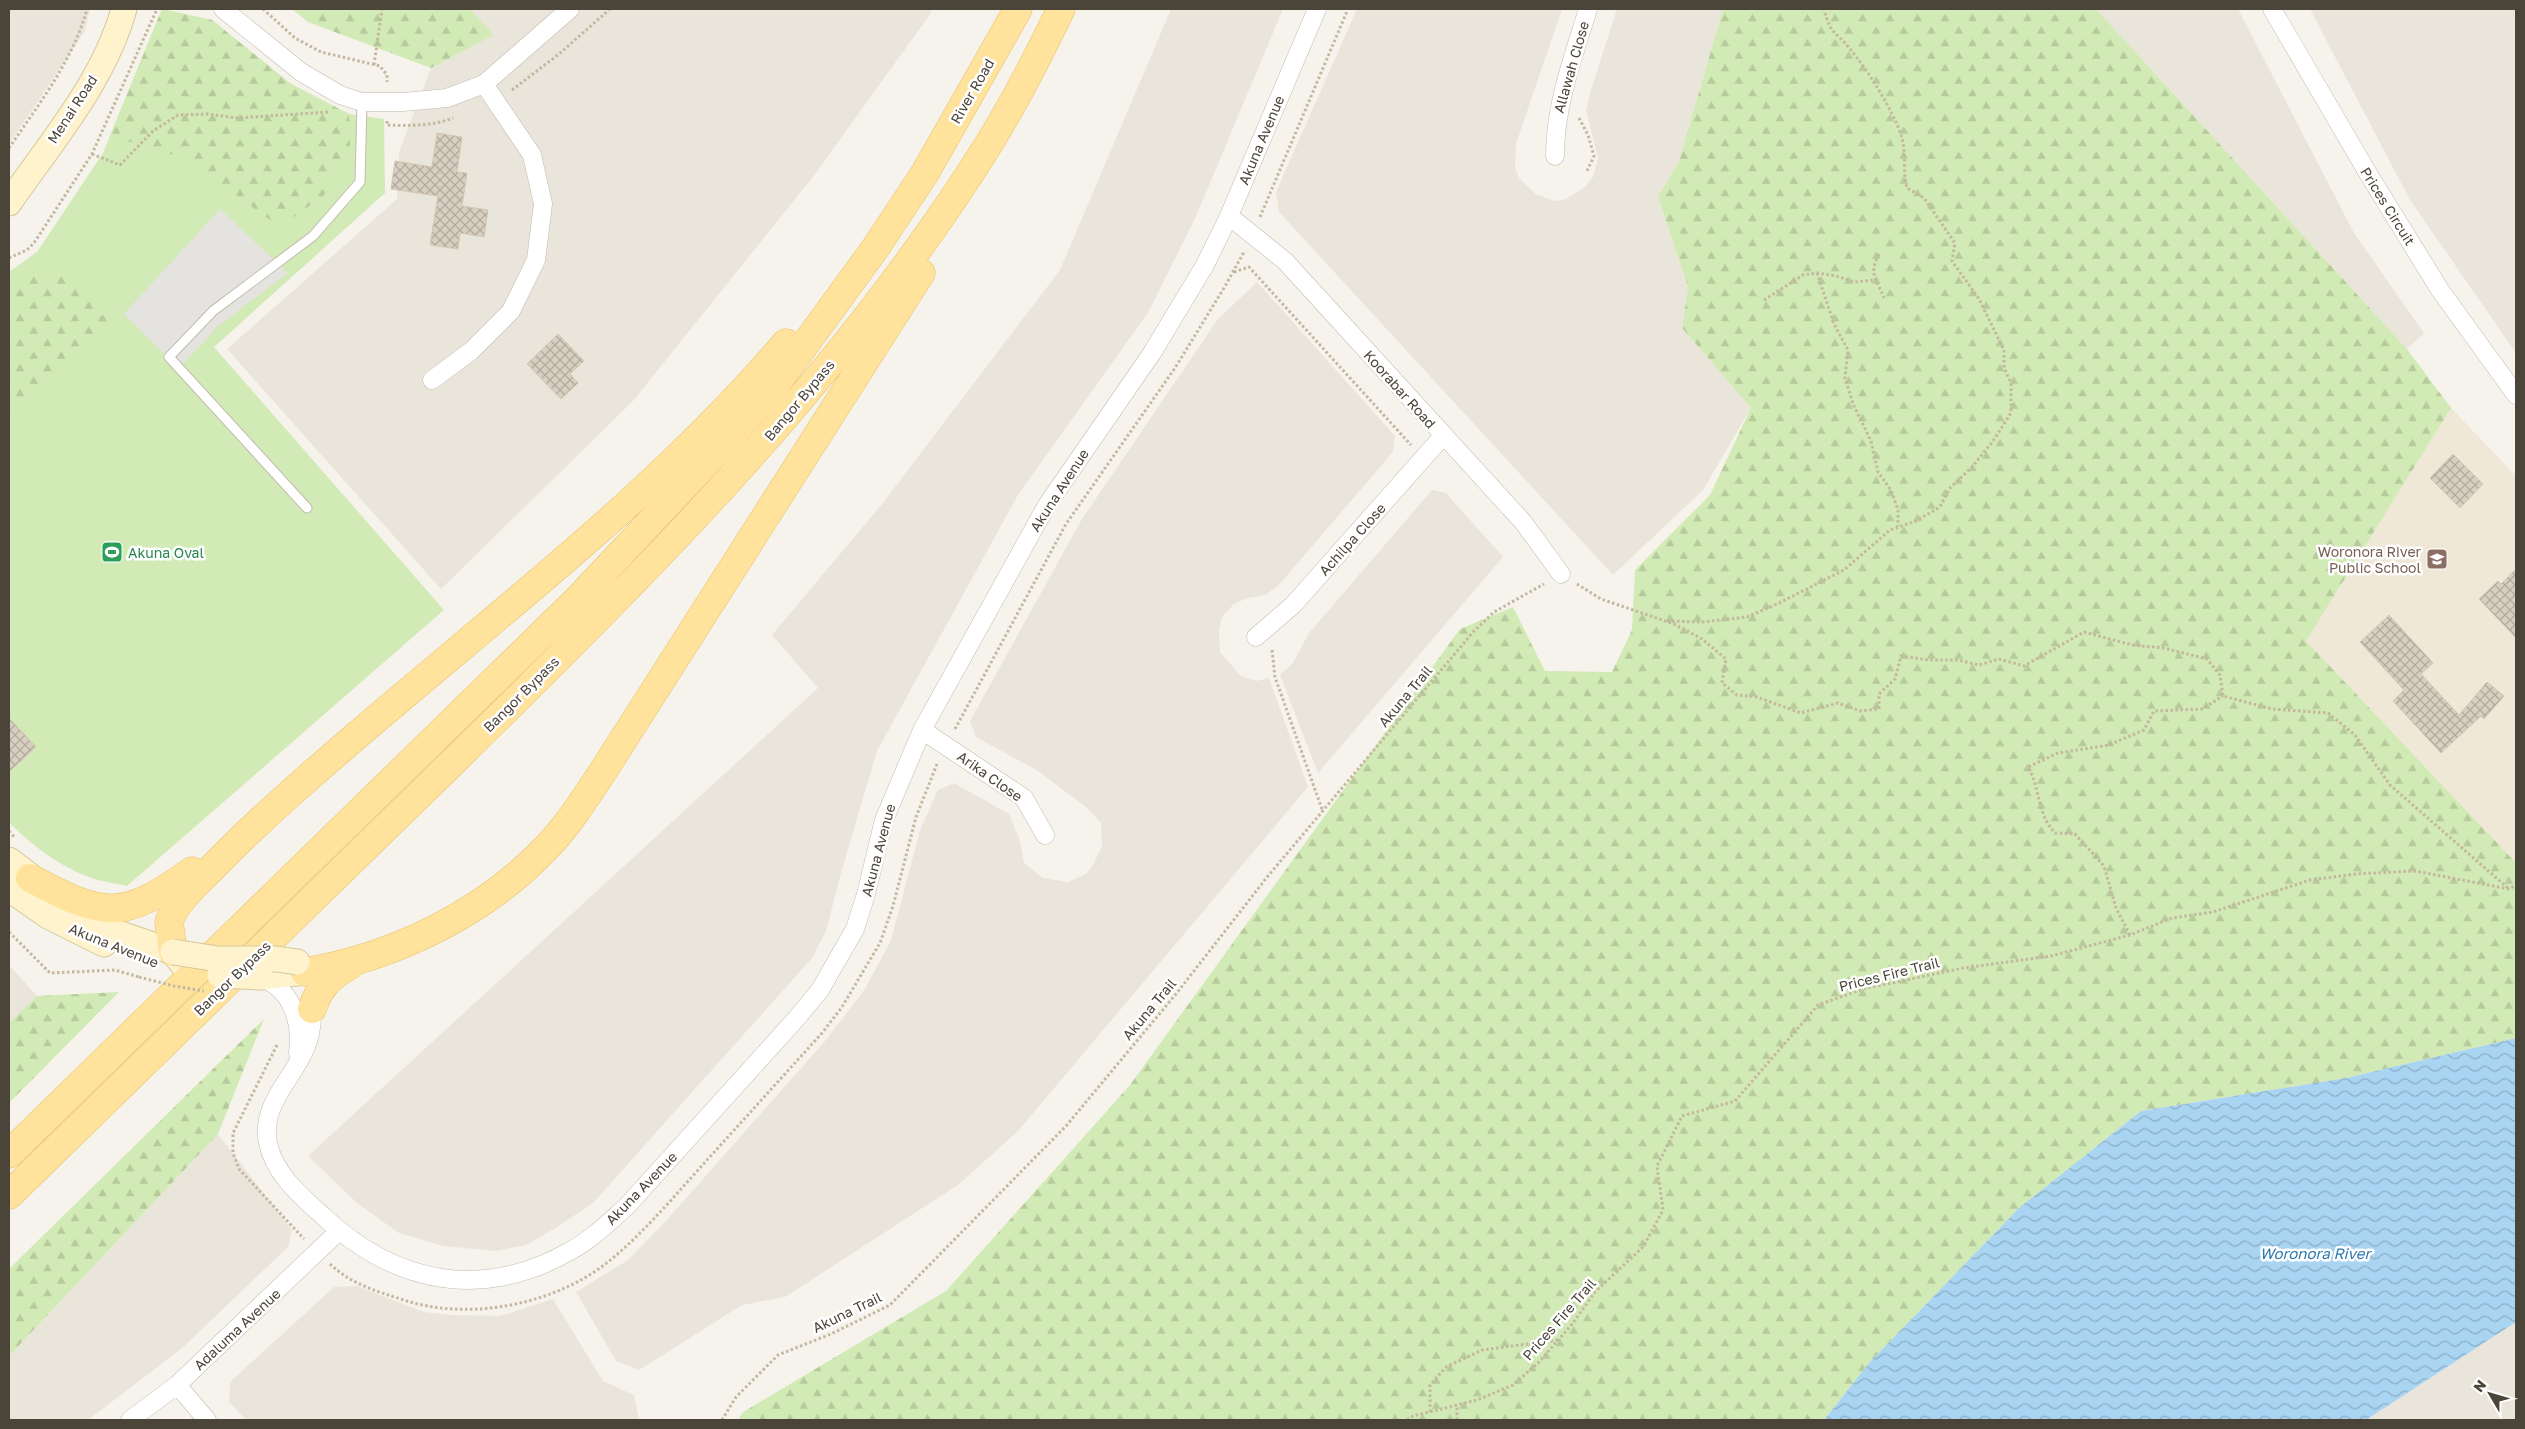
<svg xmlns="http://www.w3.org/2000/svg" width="2525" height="1429" viewBox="0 0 2525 1429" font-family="'Golos Text',sans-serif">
	<defs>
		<pattern id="forest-firs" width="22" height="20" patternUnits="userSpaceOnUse" patternTransform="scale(1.25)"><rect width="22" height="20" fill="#d2eab5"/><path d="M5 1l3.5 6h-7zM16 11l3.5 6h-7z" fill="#b6ca9c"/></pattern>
		<pattern id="water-waves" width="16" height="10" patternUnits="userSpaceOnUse" patternTransform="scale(1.25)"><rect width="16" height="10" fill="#a9d4f2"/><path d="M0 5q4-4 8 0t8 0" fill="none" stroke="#8caec5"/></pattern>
		<pattern id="building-cross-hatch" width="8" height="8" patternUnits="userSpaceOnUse" patternTransform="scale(1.25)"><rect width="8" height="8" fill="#d8cfc1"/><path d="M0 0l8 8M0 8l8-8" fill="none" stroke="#b1aa9e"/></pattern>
	</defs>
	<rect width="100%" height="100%" fill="#f6f3ec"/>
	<!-- residential -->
	<path fill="#eae5da" d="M 9,9 L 90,9 L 85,31 L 9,144 Z
		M 470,9 L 932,9 L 928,17 L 816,173 L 633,401 L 441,589 L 227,349 L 397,199 L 399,152 L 431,68 L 494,35 Z
		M 1171,9 L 1283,9 L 1197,214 L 1149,311 L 1018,495 L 877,751 L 841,873 L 826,931 L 812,958 L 593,1203 L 554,1229 L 526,1245 L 496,1251 L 443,1246 L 399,1233 L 357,1203 L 308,1156 L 818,688 L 772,635 L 882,504 L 1060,270 Z
		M 1357,9 L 1562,9 L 1516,144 L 1515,167 L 1519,178 L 1536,194 L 1554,201 L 1566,199 L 1585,187 L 1593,177 L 1598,158 L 1586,111 L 1590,93 L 1617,9 L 1723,9 L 1679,161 L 1658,198 L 1688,287 L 1682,328 L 1751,408 L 1703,490 L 1613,575 L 1279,212 L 1276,192 Z
		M 2096,9 L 2238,9 L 2354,233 L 2424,333 L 2407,349 Z
		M 2310,9 L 2516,9 L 2516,353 L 2410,200 Z
		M 1257,282 L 1395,436 L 1393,452 L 1278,586 L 1265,595 L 1247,598 L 1234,604 L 1222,617 L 1219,631 L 1220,652 L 1241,676 L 1256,681 L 1269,678 L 1308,787 L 1018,1131 L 958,1185 L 785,1297 L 742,1305 L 639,1370 L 616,1361 L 576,1292 L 628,1260 L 665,1222 L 825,1041 L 865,989 L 891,940 L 920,830 L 938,790 L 954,783 L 1009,814 L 1020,841 L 1024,863 L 1043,878 L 1068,882 L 1086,874 L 1094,863 L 1102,846 L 1101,823 L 1086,807 L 1038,771 L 976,737 L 970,721 L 1082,519 L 1218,319 Z
		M 1432,490 L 1446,493 L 1503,557 L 1318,773 L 1280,675 L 1293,663 L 1309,633 Z
		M 9,965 L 37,996 L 9,1023 Z
		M 218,1134 L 292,1230 L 288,1247 L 181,1349 L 88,1420 L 9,1420 L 9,1356 Z
		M 357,1286 L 424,1312 L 451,1315 L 500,1316 L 553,1299 L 603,1381 L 634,1395 L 639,1420 L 246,1420 L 229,1402 L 230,1382 L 334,1287 Z
		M 2516,1322 L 2516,1420 L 2366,1420 Z"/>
	<!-- education -->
	<path fill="#efe8d6" d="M 2451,408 L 2516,476 L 2516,863 L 2306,641 Z"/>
	<!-- green -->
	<path fill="#d2eab5" d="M 162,9 L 212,20 L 291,84 L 349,114 L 384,119 L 385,193 L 214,347 L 444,610 L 127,886 C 115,883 101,882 89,877 C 59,866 31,845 9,822 L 9,272 L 37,252 L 103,153 Z"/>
	<!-- forest -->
	<path fill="url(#forest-firs)" d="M 162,9 L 212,20 L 291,84 L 349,114 L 350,145 L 324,195 L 280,227 L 184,158 L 110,136 Z
		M 292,9 L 470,9 L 494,35 L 431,68 L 308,22 Z
		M 1723,9 L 2096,9 L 2407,349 L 2451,408 L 2306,641 L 2516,863 L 2516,1038 L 2346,1078 L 2141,1111 L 2019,1208 L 1869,1363 L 1824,1420 L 738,1420 L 743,1412 L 946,1291 L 1130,1085 L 1460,629 L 1513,607 L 1545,671 L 1612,672 L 1632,630 L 1635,570 L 1710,495 L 1751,408 L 1682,328 L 1688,287 L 1658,197 L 1679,161 Z
		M 63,274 L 111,324 L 9,419 L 9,278 Z
		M 119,992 L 9,1103 L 9,1023 L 37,996 Z
		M 264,1019 L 218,1134 L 9,1356 L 9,1269 Z"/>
	<!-- parking -->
	<path fill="#e5e3e0" d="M 220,209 L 288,273 L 218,326 L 179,368 L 124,314 Z"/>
	<!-- water -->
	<path fill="url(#water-waves)" d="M 2516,1038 L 2516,1322 L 2366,1420 L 1824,1420 L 1869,1363 L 2019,1208 L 2141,1111 L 2346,1078 Z"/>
	<!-- building -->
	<path fill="url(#building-cross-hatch)" stroke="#d3c7b4" d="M 437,133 L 462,137 L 457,172 L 467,173 L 462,206 L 488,210 L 484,237 L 460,233 L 458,249 L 430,245 L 438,196 L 391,189 L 395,161 L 432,167 Z
		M 558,334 L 584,361 L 570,374 L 578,383 L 561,399 L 527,364 Z
		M 2453,454 L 2483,484 L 2460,508 L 2430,478 Z
		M 2516,569 L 2516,638 L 2479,599 L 2498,581 L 2501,584 Z
		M 2389,615 L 2433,663 L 2421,674 L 2459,715 L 2487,682 L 2504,696 L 2484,719 L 2481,716 L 2441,753 L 2393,701 L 2404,690 L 2360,642 Z
		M 9,718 L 36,747 L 9,772 Z"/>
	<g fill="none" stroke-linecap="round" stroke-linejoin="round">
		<!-- lane casing -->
		<g stroke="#c2bbae" stroke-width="11">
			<path id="lane" d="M 307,508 L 169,357 L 213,311 L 313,236 L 360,182 L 362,102"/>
		</g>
		<!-- street casing -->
		<g stroke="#c2bbae" stroke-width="19">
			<path id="street" d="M 223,9 L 301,72 L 340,95 L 362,102 L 403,102 L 447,98 L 484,84 L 570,9
				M 2272,9 L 2369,175 L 2440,290 L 2516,395
				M 1555,156 C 1555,105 1573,58 1588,9
				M 1229,216 L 1285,261 L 1523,522 L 1561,574
				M 432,380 L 471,351 L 511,311 L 536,260 L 543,204 L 532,155 L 484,84
				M 1256,637 L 1293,605 L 1443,436
				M 922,730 L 1024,798 L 1045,835
				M 260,977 C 292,989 302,1021 298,1053
				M 311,998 C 313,1014 312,1032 306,1047 C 293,1079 260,1105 268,1143 C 274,1174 302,1197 324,1217 C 396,1284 482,1301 570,1251 C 591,1240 609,1222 627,1206 L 796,1019 L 820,990 L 855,929 L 866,894 L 884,820 L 922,730 L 1047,505 L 1152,353 L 1205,265 L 1229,216 L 1317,9
				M 177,1385 L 207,1420
				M 130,1420 L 177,1385 L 339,1231"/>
		</g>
		<!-- secondary casing -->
		<g stroke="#d6c79b" stroke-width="27">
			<path id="secondary" d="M 9,203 C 51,142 104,81 124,9
				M 9,860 L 76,911 L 118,933 L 173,952 L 184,966
				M 9,889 L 48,916 L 104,944
				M 260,977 L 305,972 L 297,962"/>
		</g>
		<!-- primary casing -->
		<g stroke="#e6c16a" stroke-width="29">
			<path id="primary" d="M 30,878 C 105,918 122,921 192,871
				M 173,952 L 169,922 L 174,910 C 185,893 202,879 216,864 C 262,817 312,774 362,731 C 508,606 661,489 786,343
				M 305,972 C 395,957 485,913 548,846 C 568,825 584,800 600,776 L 921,273
				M 312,1009 C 319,988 330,976 349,966
				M 9,1154 L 578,599 L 721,447 L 774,387 L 874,250 L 925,173 L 1018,9
				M 9,1195 C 158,1050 307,905 456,759 C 648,570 841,379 985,150 C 1014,104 1038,57 1061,9"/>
		</g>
		<!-- path -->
		<path stroke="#c4b79f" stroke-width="3" stroke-dasharray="2.5 2.5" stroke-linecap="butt" d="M 263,9 L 295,38 L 321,52 L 380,66 L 387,75 L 387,82
			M 374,65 L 382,9
			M 512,90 L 559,54 L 610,9
			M 1579,118 L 1588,135 L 1594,156 L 1586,173
			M 387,121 L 387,125 C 408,126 433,126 453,118
			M 9,148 C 39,104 73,60 87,9
			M 92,154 L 120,165 L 153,131 L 178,115 L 208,114 L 237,118 L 329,112
			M 1260,217 L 1348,9
			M 1879,254 C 1868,275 1877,279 1884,298
			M 9,258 L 27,250 L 34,243 L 92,154 L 157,9
			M 1234,272 L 1249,267 L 1411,445
			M 1817,273 L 1834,324 L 1848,350 L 1845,378 L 1853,404 L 1871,441 L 1878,472 L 1891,490 L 1898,510 L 1898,526
			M 1764,300 L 1803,275 L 1817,273 L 1836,276 L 1855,282 L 1874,280
			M 1577,584 L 1601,599 L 1674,624 L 1702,639 L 1726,659 L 1722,683 L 1737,695 L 1757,697 L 1801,713 L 1838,703 L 1860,711 L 1879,709 L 1879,694 L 1895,679 L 1901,656 L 1929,660 L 1958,660 L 1979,665 L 1999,659 L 2024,666 L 2084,632 L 2132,645 L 2164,648 L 2207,659 L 2220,675 L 2223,696 L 2272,709 L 2328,713 L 2355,735 L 2390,785 L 2509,889
			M 1667,621 L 1702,622 L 1747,617 L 1777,604 L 1844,570 L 1890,530 L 1916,521 L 1940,507 L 1949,489 L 1972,467 L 1993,441 L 2011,413 L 2011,383 L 2004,368 L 2004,350 L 1979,299 L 1952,261 L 1955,243 L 1924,198 L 1907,188 C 1902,171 1907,151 1901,135 C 1893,110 1867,69 1850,49 C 1834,29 1831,36 1824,9
			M 1272,650 L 1275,677 L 1323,812
			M 955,729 L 1066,524 L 1175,368 L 1224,288 L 1244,252
			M 9,831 L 15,838
			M 9,932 L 50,973 L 115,970 L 139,977
			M 2130,935 L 2116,908 L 2104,866 L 2075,834 L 2055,833 C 2036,812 2041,790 2028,767 L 2058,753 L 2109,745 L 2144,730 L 2154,711 L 2202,709 L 2223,696
			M 277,1045 L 233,1133 L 233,1153 L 239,1169 L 304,1239
			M 330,1264 C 352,1285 379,1292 407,1301 C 472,1321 555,1304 608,1262 C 645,1232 676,1194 708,1159 C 746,1117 784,1075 822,1033 L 842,1007 L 880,943 L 893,906 L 916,817 L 937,764
			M 1430,1412 L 1430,1385 L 1446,1367 L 1482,1350 L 1558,1340
			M 722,1420 L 736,1397 L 778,1355 L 831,1334 L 890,1305 L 1066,1126 L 1176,994 L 1268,876 L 1474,631 L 1494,612 L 1544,584
			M 1407,1420 L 1413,1416 L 1477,1400 L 1513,1385 L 1539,1362 L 1573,1323 L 1595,1292 L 1643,1247 L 1663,1210 L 1657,1166 L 1682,1116 L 1735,1101 L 1818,1005 L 1863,989 L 1963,968 L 2051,956 L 2130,935 L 2172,918 L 2213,912 L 2310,880 L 2356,874 L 2415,871 L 2509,889 L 2516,885
			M 1457,1420 L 1457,1405"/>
		<!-- lane -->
		<use href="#lane" stroke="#fff" stroke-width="9"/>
		<!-- street -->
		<use href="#street" stroke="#fff" stroke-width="18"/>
		<!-- secondary -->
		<use href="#secondary" stroke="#fff3cd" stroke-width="25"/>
		<!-- primary -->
		<use href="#primary" stroke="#ffe39c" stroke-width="28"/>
		<!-- secondary-bridge casing -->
		<g stroke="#d6c79b" stroke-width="27" stroke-linecap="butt">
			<path id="secondary-bridge" d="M 173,952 L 218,959 L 277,959 L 297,962
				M 220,975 L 260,977"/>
		</g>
		<!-- path-bridge -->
		<path stroke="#c4b79f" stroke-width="3" stroke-dasharray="2.5 2.5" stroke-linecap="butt" d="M 139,977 L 174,986 L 204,991"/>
		<!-- secondary-bridge -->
		<use href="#secondary-bridge" stroke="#fff3cd" stroke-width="25"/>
	</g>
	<!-- icons -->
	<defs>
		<g id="stadium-square" transform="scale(1.125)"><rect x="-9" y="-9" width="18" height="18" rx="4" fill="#2e9e5b" stroke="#fff"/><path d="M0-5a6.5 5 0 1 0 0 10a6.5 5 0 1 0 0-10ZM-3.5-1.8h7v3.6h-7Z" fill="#fff"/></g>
		<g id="school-square" transform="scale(1.125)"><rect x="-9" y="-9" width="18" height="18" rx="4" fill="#8d6e63" stroke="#fff"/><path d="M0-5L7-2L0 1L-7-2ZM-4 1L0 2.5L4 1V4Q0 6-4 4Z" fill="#fff"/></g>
	</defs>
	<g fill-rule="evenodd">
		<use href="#stadium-square" x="112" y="552"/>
		<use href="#school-square" x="2437" y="559"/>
	</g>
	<g text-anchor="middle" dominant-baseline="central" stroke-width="5" stroke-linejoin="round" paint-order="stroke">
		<!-- street labels -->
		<g font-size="14" fill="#4b4439" stroke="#fff">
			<text transform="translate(1571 67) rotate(-74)">Allawah Close</text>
			<text transform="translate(972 91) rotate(-60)">River Road</text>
			<text transform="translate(72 109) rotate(-57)">Menai Road</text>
			<text transform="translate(1261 140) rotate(-67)">Akuna Avenue</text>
			<text transform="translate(2388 206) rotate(58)">Prices Circuit</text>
			<text transform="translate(1400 389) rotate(48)">Koorabar Road</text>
			<text transform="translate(799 400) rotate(-50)">Bangor Bypass</text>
			<text transform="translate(1059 490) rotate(-57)">Akuna Avenue</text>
			<text transform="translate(1352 539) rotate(-48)">Achilpa Close</text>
			<text transform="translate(521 694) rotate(-45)">Bangor Bypass</text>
			<text transform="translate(1405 696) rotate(-50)">Akuna Trail</text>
			<text transform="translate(990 776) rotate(35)">Arika Close</text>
			<text transform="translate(878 850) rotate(-75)">Akuna Avenue</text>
			<text transform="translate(114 945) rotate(22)">Akuna Avenue</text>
			<text transform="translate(1889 974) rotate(-14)">Prices Fire Trail</text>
			<text transform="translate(232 978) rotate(-44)">Bangor Bypass</text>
			<text transform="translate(1149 1009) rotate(-50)">Akuna Trail</text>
			<text transform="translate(641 1188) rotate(-46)">Akuna Avenue</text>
			<text transform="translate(847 1312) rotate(-26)">Akuna Trail</text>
			<text transform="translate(1559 1319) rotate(-49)">Prices Fire Trail</text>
			<text transform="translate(237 1329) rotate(-43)">Adaluma Avenue</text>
		</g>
		<!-- education labels -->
		<g font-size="14" fill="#785e54" stroke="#fff" text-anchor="end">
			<text x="2421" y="551">Woronora River<tspan x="2421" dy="16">Public School</tspan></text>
		</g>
		<!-- leisure labels -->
		<g font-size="14" fill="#27864d" stroke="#fff" text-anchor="start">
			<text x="128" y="552">Akuna Oval</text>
		</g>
		<!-- water labels -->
		<g font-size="15" font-style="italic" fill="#2e7ab2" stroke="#fff">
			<text x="2315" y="1253">Woronora River</text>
		</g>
	</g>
	<!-- border -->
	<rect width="2525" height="1429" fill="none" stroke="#4b4439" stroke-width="20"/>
	<!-- north arrow -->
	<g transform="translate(2490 1394) rotate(308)" stroke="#ffffff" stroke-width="4" paint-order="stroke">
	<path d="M0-4L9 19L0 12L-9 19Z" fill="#4b4439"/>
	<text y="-8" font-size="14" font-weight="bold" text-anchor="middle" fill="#4b4439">N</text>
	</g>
</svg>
